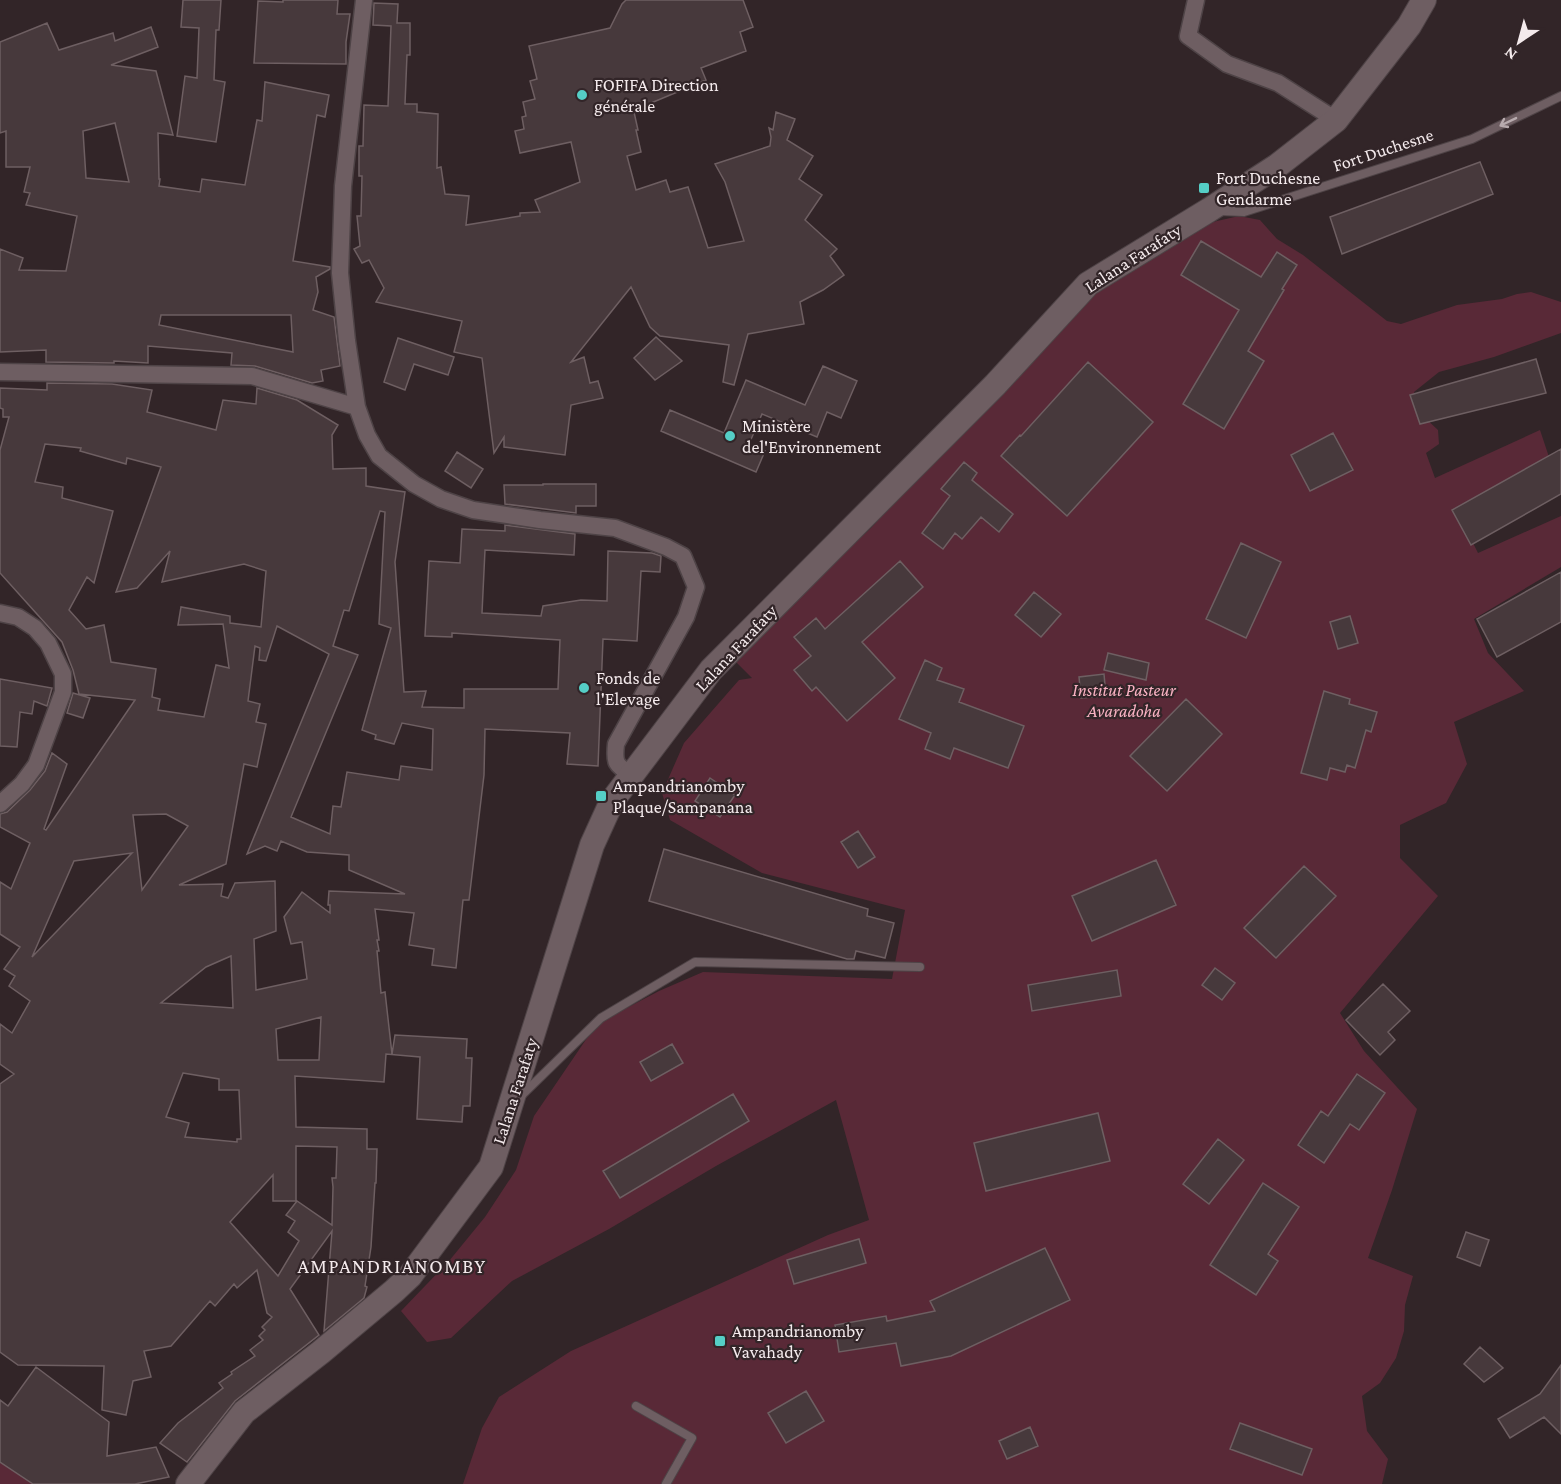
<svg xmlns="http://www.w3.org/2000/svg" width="1561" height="1484" viewBox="0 0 1561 1484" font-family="'Crimson Pro',serif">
	<rect width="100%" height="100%" fill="#322528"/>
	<!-- green -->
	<path fill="#592937" d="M 1239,216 L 1260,220 L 1277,239 L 1303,255 L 1387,321 L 1401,324 L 1457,305 L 1502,299 L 1517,294 L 1531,292 L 1561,302 L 1561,333 L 1494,357 L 1439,372 L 1414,392 L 1424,417 L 1438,430 L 1439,444 L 1426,453 L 1435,478 L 1540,430 L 1553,469 L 1460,517 L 1478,553 L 1561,516 L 1561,567 L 1474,619 L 1488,653 L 1524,691 L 1454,722 L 1467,764 L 1446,803 L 1400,825 L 1400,858 L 1438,896 L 1340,1013 L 1364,1051 L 1417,1109 L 1392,1190 L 1368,1258 L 1413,1276 L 1405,1305 L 1404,1331 L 1396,1358 L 1380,1383 L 1362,1396 L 1367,1431 L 1388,1459 L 1382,1484 L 463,1484 L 482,1428 L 499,1397 L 571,1351 L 828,1235 L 869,1220 L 836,1100 L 716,1166 L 609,1229 L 512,1281 L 451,1338 L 427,1342 L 401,1311 L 449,1261 L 485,1217 L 516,1170 L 534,1116 L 587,1038 L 606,1019 L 659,991 L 703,972 L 892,979 L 905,910 L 762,873 L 670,820 L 662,793 L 684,743 L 739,680 L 752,678 L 731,657 L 871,528 L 962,426 L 1101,285 L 1204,224 Z
		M 0,1459 L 33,1484 L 0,1484 Z"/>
	<!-- building -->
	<path fill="#47393c" stroke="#6e5f62" stroke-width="1.5" fill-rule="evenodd" d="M 183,0 L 221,0 L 219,30 L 216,30 L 214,80 L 225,82 L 216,142 L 177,136 L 185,76 L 197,78 L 199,28 L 181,27 Z
		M 283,0 L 338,0 L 337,14 L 350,14 L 346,42 L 346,64 L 254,63 L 258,1 L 283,2 Z
		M 626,0 L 743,0 L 753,27 L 740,32 L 746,51 L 701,68 L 706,80 L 639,108 L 639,111 L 634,112 L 638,130 L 636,130 L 641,152 L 627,156 L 636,190 L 666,180 L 670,192 L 688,187 L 708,248 L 744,241 L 725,182 L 715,164 L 770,146 L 771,137 L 769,128 L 773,130 L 776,112 L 795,119 L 787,140 L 813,156 L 799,179 L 822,195 L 805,220 L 837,249 L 830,256 L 844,275 L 823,290 L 800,302 L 804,324 L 748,334 L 734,385 L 723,382 L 729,345 L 660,336 L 650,327 L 631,287 L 571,362 L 584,357 L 590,383 L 598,381 L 603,398 L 571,405 L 565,455 L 504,447 L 504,437 L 494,453 L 482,358 L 454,352 L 462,321 L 376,302 L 384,288 L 369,260 L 362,263 L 354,249 L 360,246 L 357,216 L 361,216 L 362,176 L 359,176 L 359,146 L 363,146 L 364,105 L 388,106 L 391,26 L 373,25 L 374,3 L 398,4 L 397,23 L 410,23 L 410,55 L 407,55 L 405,104 L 417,104 L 417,112 L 438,114 L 437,168 L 441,167 L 445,194 L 469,196 L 466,225 L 520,216 L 520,213 L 540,212 L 535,200 L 580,182 L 571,142 L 520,153 L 515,131 L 524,129 L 522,117 L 526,116 L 523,102 L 535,99 L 530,81 L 537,79 L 529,46 L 610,28 L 622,4 Z
		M 47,23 L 59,50 L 113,33 L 115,41 L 151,27 L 158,47 L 111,65 L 156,71 L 173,135 L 158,133 L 159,179 L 160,179 L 159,186 L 200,192 L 202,179 L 245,185 L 257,120 L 262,121 L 265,82 L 329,95 L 325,117 L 317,115 L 293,261 L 330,267 L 330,269 L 316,277 L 318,292 L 313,310 L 334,317 L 340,366 L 321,370 L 323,381 L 312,383 L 255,366 L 231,365 L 232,353 L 148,346 L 148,363 L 114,361 L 114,363 L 46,362 L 46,350 L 0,352 L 0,249 L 23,258 L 19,270 L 66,271 L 77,216 L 26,205 L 30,193 L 24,192 L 30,167 L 6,167 L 6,131 L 0,133 L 0,42 ZM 115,123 L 129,182 L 86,178 L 83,131 ZM 161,315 L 291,315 L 293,352 L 159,325 Z
		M 1480,162 L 1493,194 L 1342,254 L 1330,217 Z
		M 1201,241 L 1261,277 L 1277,252 L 1297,265 L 1282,289 L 1284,290 L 1248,351 L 1264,361 L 1224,429 L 1183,404 L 1239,310 L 1181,275 Z
		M 656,337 L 682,361 L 655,380 L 634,358 Z
		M 398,338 L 454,357 L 448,375 L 414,364 L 405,390 L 384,382 Z
		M 1536,359 L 1546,393 L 1420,424 L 1410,395 Z
		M 1088,362 L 1153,422 L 1067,516 L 1001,456 L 1020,435 L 1021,436 Z
		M 823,366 L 857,381 L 841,418 L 827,412 L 817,437 L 762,414 L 749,444 L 765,451 L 756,472 L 661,431 L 670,410 L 724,433 L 746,380 L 805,405 Z
		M 47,383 L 112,384 L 152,390 L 147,412 L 216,430 L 223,400 L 256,404 L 257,388 L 297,400 L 338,425 L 332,435 L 333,469 L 366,468 L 366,486 L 405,492 L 395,562 L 404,692 L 426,691 L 422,707 L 464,708 L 464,689 L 558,689 L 560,640 L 452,633 L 452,637 L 425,636 L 429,561 L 460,563 L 462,529 L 505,531 L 505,525 L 575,534 L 574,555 L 485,550 L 482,613 L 541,616 L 543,606 L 581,600 L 607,601 L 608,551 L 652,553 L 661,556 L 660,572 L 641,571 L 637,641 L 603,639 L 598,766 L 567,764 L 570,733 L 485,729 L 484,775 L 469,900 L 463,900 L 456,968 L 432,965 L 434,949 L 409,945 L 414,913 L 375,909 L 379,940 L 377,940 L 379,951 L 377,951 L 381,993 L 385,992 L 392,1054 L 395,1035 L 467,1039 L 466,1058 L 472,1058 L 470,1106 L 463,1106 L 462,1122 L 417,1119 L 420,1057 L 386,1054 L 384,1082 L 295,1076 L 296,1127 L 367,1129 L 367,1149 L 377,1149 L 376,1183 L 375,1183 L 371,1247 L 365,1286 L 367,1287 L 364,1298 L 324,1331 L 332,1231 L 290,1289 L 319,1335 L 235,1401 L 187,1462 L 160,1443 L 178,1423 L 223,1388 L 219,1383 L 232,1374 L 231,1372 L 255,1356 L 250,1350 L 263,1340 L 259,1336 L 265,1330 L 262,1327 L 272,1317 L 267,1313 L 257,1270 L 237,1288 L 234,1284 L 215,1306 L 210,1301 L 171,1346 L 144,1351 L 151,1377 L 133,1381 L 126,1415 L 102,1410 L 104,1366 L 18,1365 L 0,1352 L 0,1084 L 14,1074 L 0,1064 L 0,1024 L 12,1033 L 30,1001 L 9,986 L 15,976 L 4,969 L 20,947 L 0,934 L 0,882 L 11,889 L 30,843 L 0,827 L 0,814 L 7,812 L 30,790 L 45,771 L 52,753 L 67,764 L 44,829 L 46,830 L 135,700 L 79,694 L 73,670 L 62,642 L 0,573 L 0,450 L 9,417 L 3,417 L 3,409 L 0,408 L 0,388 L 47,390 ZM 45,444 L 81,448 L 80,451 L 126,464 L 127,458 L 161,467 L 116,592 L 137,588 L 170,551 L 162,582 L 244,564 L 266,571 L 261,627 L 230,623 L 230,616 L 181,607 L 178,625 L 223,624 L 229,668 L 216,665 L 204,717 L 158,710 L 160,699 L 152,697 L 156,669 L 111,662 L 104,625 L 86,629 L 69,610 L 87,577 L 94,583 L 113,511 L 62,498 L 63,487 L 35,482 ZM 380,511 L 385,512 L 379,624 L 391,628 L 362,730 L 376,735 L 375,739 L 394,744 L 402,723 L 433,729 L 432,770 L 401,766 L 399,780 L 347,772 L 341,807 L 333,806 L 330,834 L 291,817 L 358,655 L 333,646 L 344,610 L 349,611 ZM 277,626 L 329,654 L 247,854 L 265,846 L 277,851 L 281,841 L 307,852 L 349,855 L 349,870 L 405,894 L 329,891 L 328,905 L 330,905 L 330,913 L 302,892 L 284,917 L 291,944 L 302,942 L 307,979 L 256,990 L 254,939 L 276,931 L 275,881 L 235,883 L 228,898 L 221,896 L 223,884 L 179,885 L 226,864 L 244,764 L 257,767 L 266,724 L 256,722 L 260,704 L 248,701 L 255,646 L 260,648 L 259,660 L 266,661 ZM 166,814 L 188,826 L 142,890 L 133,815 ZM 132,853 L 32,957 L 74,861 ZM 231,956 L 233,1008 L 161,1003 L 206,967 ZM 321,1017 L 319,1060 L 278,1060 L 276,1029 ZM 183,1073 L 219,1079 L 219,1090 L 239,1090 L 241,1139 L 237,1139 L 237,1142 L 185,1137 L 189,1123 L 166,1117 ZM 296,1146 L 337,1147 L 336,1178 L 332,1178 L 333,1187 L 332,1225 L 297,1201 L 286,1215 L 295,1221 L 288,1232 L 299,1241 L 278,1276 L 230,1222 L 273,1175 L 273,1201 L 296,1201 Z
		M 1333,433 L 1353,470 L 1310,491 L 1291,455 Z
		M 1561,449 L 1561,494 L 1471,545 L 1452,510 Z
		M 457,452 L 483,469 L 471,488 L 445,471 Z
		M 964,462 L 977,473 L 972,480 L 1013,514 L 999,532 L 981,517 L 962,539 L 955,533 L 943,549 L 922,533 L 950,496 L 941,489 Z
		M 543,484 L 596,484 L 596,506 L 576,506 L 576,513 L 505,504 L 504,485 L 543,485 Z
		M 1241,543 L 1281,562 L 1246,638 L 1206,619 Z
		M 900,561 L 923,587 L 862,642 L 895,678 L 847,721 L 816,687 L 812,691 L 794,670 L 811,656 L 794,637 L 816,618 L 825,629 Z
		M 1561,572 L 1561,622 L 1497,657 L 1477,619 Z
		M 1034,592 L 1061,614 L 1041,637 L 1015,615 Z
		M 1350,616 L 1358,643 L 1338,649 L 1330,622 Z
		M 1108,653 L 1149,663 L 1146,680 L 1104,670 Z
		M 925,660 L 942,668 L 937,680 L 964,689 L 959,702 L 1024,726 L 1008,768 L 954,748 L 950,759 L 925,749 L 931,733 L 899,719 Z
		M 1104,674 L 1106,696 L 1081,698 L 1079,677 Z
		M 0,679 L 52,688 L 47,706 L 34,701 L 32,714 L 20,712 L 17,747 L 0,746 Z
		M 1324,691 L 1350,699 L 1349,704 L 1377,712 L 1371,732 L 1366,730 L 1355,768 L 1347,765 L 1345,772 L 1330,768 L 1327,780 L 1301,773 Z
		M 73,693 L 90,698 L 83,718 L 67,713 Z
		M 1186,699 L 1222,734 L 1167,791 L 1130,756 Z
		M 710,778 L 735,795 L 720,817 L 695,801 Z
		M 858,831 L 875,857 L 858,868 L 841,842 Z
		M 664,849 L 868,909 L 867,916 L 894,923 L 885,958 L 856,951 L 854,959 L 847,959 L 649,901 Z
		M 1156,860 L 1176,905 L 1092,941 L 1072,896 Z
		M 1304,866 L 1336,896 L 1276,958 L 1244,928 Z
		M 1215,968 L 1235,983 L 1222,1000 L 1202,985 Z
		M 1117,970 L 1121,996 L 1032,1011 L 1028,985 Z
		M 1383,984 L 1410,1011 L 1388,1032 L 1395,1040 L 1380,1055 L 1346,1020 Z
		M 672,1044 L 683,1063 L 651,1081 L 640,1062 Z
		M 1357,1074 L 1385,1093 L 1359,1130 L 1350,1124 L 1324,1163 L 1298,1145 L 1321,1111 L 1328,1116 Z
		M 733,1094 L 749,1121 L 620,1198 L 603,1171 Z
		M 1098,1113 L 1110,1161 L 986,1191 L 974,1143 Z
		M 1218,1139 L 1244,1160 L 1209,1204 L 1183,1184 Z
		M 1263,1183 L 1299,1207 L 1268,1254 L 1278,1261 L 1256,1295 L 1210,1265 Z
		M 1466,1232 L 1489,1240 L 1480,1266 L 1457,1257 Z
		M 859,1239 L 866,1263 L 794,1284 L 787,1260 Z
		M 1045,1248 L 1070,1300 L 951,1356 L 901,1366 L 896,1343 L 839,1352 L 835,1325 L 886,1316 L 887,1321 L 935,1311 L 930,1301 Z
		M 1480,1347 L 1503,1368 L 1484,1382 L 1464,1364 Z
		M 1561,1365 L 1561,1434 L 1544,1417 L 1510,1438 L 1498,1419 L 1540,1394 Z
		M 36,1367 L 109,1422 L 107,1456 L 156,1447 L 169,1477 L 135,1484 L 33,1484 L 0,1462 L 0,1400 L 8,1406 Z
		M 806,1391 L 824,1421 L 786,1443 L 768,1413 Z
		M 1240,1423 L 1312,1449 L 1302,1475 L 1230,1449 Z
		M 1030,1427 L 1038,1446 L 1007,1459 L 999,1441 Z"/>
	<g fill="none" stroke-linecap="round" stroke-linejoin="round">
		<!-- service casing -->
		<g stroke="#4e4346" stroke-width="10">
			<path id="service" d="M 1220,211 L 1244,212 L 1472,139 L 1561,96
				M 521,1096 L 601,1018 L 695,962 L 920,967
				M 636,1406 L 692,1438 L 666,1484"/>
		</g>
		<!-- minor casing -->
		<g stroke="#4e4346" stroke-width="19">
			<path id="minor" d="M 364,0 L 343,186 L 340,273 L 347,341 L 357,407 L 367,435 L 379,456 L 414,484 L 441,499 L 473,510 L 540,520 L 615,528 L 666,547 L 683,556 L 696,587 L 686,617 L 616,744 C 614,762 615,766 632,774
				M 1196,0 L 1188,36 L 1227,64 L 1278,83 L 1336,120
				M 0,372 L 252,376 L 357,407
				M 0,613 L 18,617 L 35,628 L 48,643 L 63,674 L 63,692 L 36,765 L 22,784 L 0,804"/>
		</g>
		<!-- secondary casing -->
		<g stroke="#4e4346" stroke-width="26">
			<path id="secondary" d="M 188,1484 L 244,1412 L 321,1352 L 394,1291 L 410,1276 L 491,1167 L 592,845 L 612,801 L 711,670 L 995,385 L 1088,284 L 1209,210 L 1277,166 L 1336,120 L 1409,26 L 1424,0"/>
		</g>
		<!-- service -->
		<use href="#service" stroke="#6e5e62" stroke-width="8"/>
		<!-- minor -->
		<use href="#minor" stroke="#6e5e62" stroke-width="16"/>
		<!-- secondary -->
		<use href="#secondary" stroke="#6e5e62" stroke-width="24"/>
	</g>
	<!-- one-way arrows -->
	<defs><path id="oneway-shaft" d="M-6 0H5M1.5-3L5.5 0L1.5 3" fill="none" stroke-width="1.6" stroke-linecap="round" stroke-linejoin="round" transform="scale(1.5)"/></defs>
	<use stroke="#b8abae" href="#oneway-shaft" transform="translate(1508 122) rotate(154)"/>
	<!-- markers -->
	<g fill="#55cec6" stroke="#322528" stroke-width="2">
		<circle cx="582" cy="95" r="6"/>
		<rect x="1198" y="182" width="12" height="12" rx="3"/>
		<circle cx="730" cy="436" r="6"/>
		<circle cx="584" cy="688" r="6"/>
		<rect x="595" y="790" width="12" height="12" rx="3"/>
		<rect x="714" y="1335" width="12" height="12" rx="3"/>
	</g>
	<g text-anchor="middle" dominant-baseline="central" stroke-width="4.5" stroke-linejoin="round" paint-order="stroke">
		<!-- poi labels -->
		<g font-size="18" fill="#f4eaec" stroke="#322528" text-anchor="start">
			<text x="594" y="85">FOFIFA Direction<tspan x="594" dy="21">générale</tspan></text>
			<text x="1216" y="178">Fort Duchesne<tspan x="1216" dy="21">Gendarme</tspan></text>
			<text x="742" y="426">Ministère<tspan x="742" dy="21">del'Environnement</tspan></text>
			<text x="596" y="678">Fonds de<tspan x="596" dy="21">l'Elevage</tspan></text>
			<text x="613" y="786">Ampandrianomby<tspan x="613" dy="21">Plaque/Sampanana</tspan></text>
			<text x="732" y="1331">Ampandrianomby<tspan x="732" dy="21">Vavahady</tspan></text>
		</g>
		<!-- street labels -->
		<g font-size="18" fill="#f4eaec" stroke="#322528">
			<text transform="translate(1383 150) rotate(-18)">Fort Duchesne</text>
			<text transform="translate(1133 258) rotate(-33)">Lalana Farafaty</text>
			<text transform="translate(736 648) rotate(-47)">Lalana Farafaty</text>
			<text transform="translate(515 1091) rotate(-72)">Lalana Farafaty</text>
		</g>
		<!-- park labels -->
		<g font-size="18" font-style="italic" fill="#fab2c3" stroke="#322528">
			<text x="1124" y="690">Institut Pasteur<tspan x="1124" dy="21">Avaradoha</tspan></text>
		</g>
		<!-- neighbourhood labels -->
		<g font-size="20" letter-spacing="1.5" fill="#f4eaec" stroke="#322528">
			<text x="392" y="1266">AMPANDRIANOMBY</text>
		</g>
	</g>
	<!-- north arrow -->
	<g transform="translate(1519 42) rotate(216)" stroke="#322528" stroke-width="4.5" paint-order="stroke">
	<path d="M0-4.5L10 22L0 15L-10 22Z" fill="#f4eaec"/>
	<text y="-9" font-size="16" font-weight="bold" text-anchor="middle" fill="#f4eaec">N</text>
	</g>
</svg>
